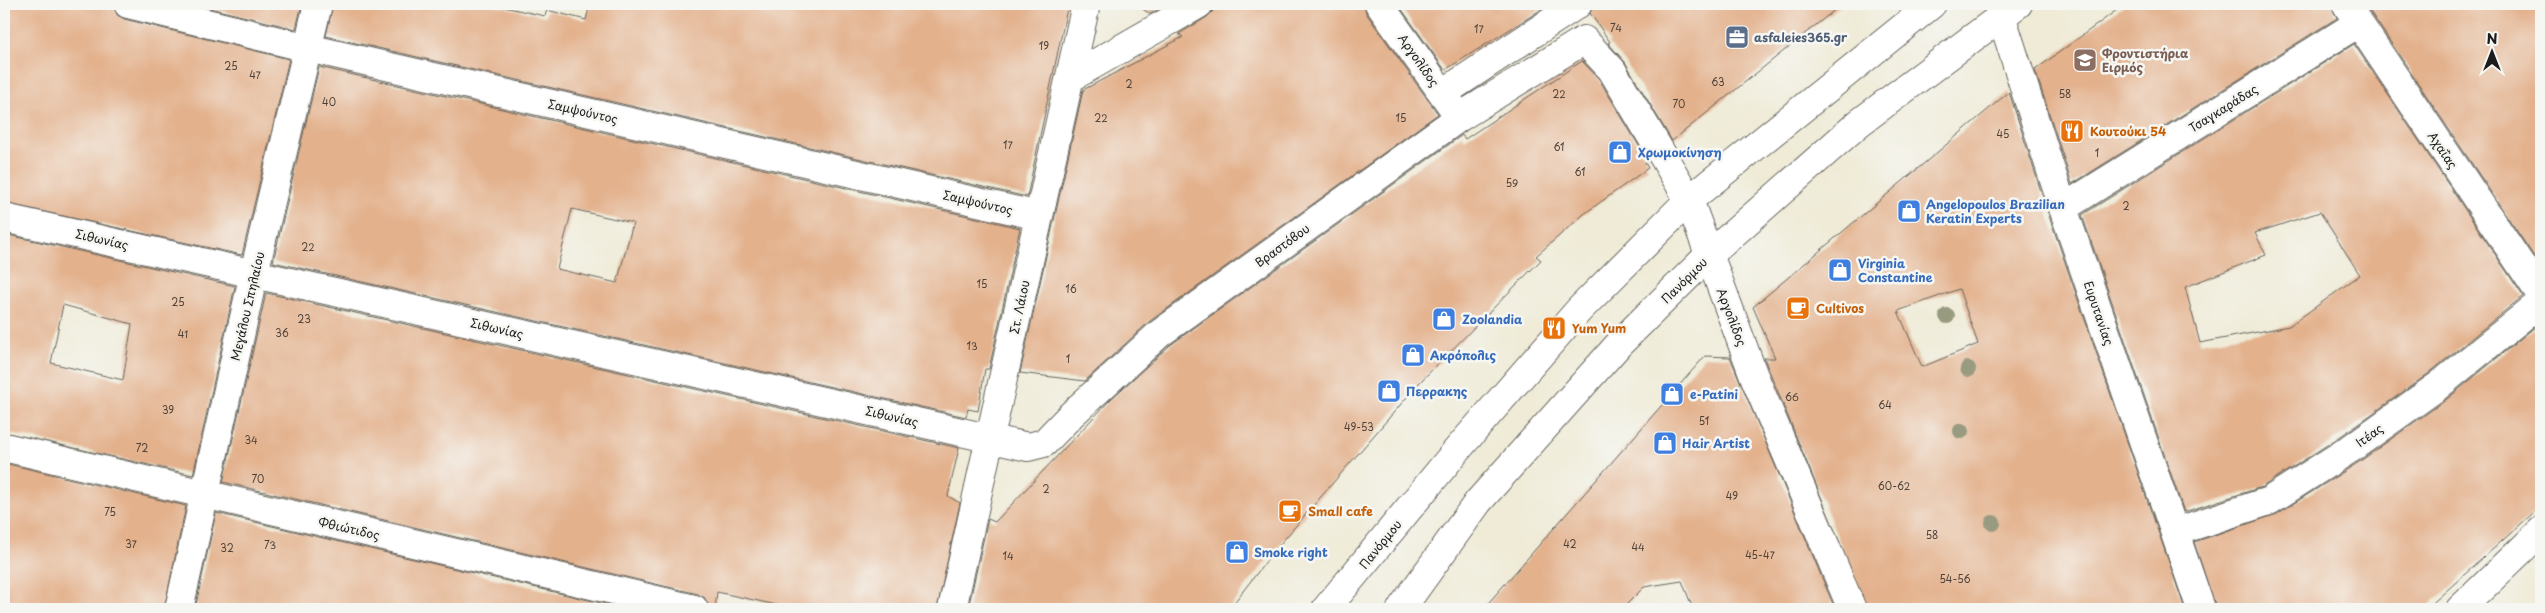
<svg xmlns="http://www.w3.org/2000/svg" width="2545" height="613" viewBox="0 0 2545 613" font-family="'Playpen Sans',sans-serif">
	<rect width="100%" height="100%" fill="#f6f6f2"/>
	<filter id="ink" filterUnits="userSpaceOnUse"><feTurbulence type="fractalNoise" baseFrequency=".02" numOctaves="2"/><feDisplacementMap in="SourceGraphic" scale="10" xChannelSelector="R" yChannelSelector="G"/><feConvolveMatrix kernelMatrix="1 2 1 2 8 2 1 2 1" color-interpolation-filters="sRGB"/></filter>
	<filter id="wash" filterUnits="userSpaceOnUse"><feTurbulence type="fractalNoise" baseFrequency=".0096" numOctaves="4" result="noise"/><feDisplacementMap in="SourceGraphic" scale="20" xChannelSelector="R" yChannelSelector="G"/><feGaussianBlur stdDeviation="1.12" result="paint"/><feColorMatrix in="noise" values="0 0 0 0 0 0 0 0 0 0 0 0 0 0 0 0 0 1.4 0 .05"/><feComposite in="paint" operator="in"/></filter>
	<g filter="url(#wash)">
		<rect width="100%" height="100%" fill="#efebd7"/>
		<g id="blocks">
			<!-- building -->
			<path fill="#e3b18c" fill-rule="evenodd" d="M 4,4 L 113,4 L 117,15 L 124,19 L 289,59 L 242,255 L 4,203 Z
				M 193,4 L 302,4 L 296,29 Z
				M 333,4 L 490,4 L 545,16 L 547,10 L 586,20 L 590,4 L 1068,4 L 1027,197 L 326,36 Z
				M 1135,4 L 1168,4 L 1150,14 Z
				M 1215,4 L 1364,4 L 1366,13 L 1438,114 L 1150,321 L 1085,381 L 1020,373 L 1083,90 L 1183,37 L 1179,34 L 1207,17 L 1213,11 Z
				M 1398,4 L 1550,4 L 1445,70 Z
				M 1594,4 L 1842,4 L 1672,141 L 1625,62 L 1608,43 L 1610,42 L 1590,13 Z
				M 2125,4 L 2331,4 L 2337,18 L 2072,184 L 2035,70 Z
				M 2365,4 L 2541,4 L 2541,267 Z
				M 2354,44 L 2523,296 L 2428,374 L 2341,436 L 2262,487 L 2184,512 L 2082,215 ZM 2320,212 L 2360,275 L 2289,326 L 2200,343 L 2185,287 L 2266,255 L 2255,233 Z
				M 1582,61 L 1599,79 L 1648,161 L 1645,163 L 1648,168 L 1584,214 L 1536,256 L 1541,260 L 1420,382 L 1275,550 L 1229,609 L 968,609 L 988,519 L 995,522 L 1110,400 L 1169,346 L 1462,135 L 1465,139 Z
				M 319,67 L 1020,228 L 989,369 L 985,369 L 978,411 L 968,409 L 966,417 L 273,262 ZM 572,209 L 633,223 L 617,283 L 557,269 Z
				M 2009,92 L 2048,213 L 2185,609 L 1867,609 L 1764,358 L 1775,358 L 1753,307 ZM 1959,289 L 1978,344 L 1922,367 L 1898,311 Z
				M 4,234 L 235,286 L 193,475 L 4,432 ZM 63,305 L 132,324 L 123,380 L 51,363 Z
				M 266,293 L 959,448 L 948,496 L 960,503 L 937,609 L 795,609 L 717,592 L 715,609 L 709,609 L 705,598 L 698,594 L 223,482 Z
				M 2541,322 L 2541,506 L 2426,609 L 2216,609 L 2194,542 L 2277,514 L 2359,462 L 2447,399 Z
				M 1705,356 L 1730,357 L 1835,609 L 1693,609 L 1682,581 L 1644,587 L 1622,609 L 1483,609 Z
				M 4,463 L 186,506 L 164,609 L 4,609 Z
				M 216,513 L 627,609 L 195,609 Z"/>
		</g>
	</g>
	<g filter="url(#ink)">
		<use href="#blocks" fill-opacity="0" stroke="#66645d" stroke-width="1"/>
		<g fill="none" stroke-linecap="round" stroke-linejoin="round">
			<!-- minor casing -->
			<g stroke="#66645d" stroke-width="30">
				<path id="minor" d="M 128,4 L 308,48 L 1039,216
					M 1379,4 L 1453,108
					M 2346,4 L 2541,295
					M 2001,15 L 2063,208 L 2201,609
					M 1070,78 L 1199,4
					M 1443,93 L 1578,4
					M 2063,208 L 2357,24
					M 4,218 L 1028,447 L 1044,443 L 1071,415 L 1159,334 L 1460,117 L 1584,40 L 1612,70 L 1689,200 L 1754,376 L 1852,609
					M 2175,532 L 2269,501 L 2350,449 L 2438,386 L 2541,302
					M 179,609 L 254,273 L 318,4
					M 952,609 L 1086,4
					M 2460,609 L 2541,531"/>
			</g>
			<!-- tertiary casing -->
			<g stroke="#66645d" stroke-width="30">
				<path id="tertiary" d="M 4,447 L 694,609
					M 1326,609 L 1457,450 L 1579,310 L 1689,200 L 1932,4
					M 1401,609 L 1478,502 L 1620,343 L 1709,255 L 1859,123 L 2018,4"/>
			</g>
			<!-- minor -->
			<use href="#minor" stroke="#fff" stroke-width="28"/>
			<!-- tertiary -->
			<use href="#tertiary" stroke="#fff" stroke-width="28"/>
		</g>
		<!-- trees -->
		<g fill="#999b80">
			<circle cx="1947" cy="316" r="8"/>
			<circle cx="1968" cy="369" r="8"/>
			<circle cx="1961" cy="431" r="8"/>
			<circle cx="1993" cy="523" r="8"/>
		</g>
	</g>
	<!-- icons -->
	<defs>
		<g id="office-square" transform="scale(1.25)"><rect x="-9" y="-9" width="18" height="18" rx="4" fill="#5c6f8a" stroke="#f6f6f2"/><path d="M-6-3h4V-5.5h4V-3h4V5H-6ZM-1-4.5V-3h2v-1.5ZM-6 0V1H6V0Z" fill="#fff"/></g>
		<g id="school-square" transform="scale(1.25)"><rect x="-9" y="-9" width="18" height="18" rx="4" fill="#8d6e63" stroke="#f6f6f2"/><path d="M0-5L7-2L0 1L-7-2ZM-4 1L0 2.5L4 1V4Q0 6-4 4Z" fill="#fff"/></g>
		<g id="restaurant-square" transform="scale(1.25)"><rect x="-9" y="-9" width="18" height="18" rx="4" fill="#e8710a" stroke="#f6f6f2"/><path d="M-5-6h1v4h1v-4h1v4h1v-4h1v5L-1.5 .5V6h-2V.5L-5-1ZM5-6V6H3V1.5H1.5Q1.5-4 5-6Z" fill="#fff"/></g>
		<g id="shop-square" transform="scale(1.25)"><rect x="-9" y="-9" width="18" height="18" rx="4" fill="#3f7fe0" stroke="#f6f6f2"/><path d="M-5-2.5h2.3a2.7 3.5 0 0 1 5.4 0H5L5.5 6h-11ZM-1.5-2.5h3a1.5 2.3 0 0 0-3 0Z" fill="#fff"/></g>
		<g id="cafe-square" transform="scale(1.25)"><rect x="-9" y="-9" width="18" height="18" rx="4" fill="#e8710a" stroke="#f6f6f2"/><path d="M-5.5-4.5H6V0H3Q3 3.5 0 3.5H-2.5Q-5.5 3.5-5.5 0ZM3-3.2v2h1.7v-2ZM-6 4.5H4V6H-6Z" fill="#fff"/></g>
	</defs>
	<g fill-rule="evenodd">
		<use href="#office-square" x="1737" y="37"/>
		<use href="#school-square" x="2085" y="60"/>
		<use href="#restaurant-square" x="2072" y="131"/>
		<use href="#shop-square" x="1620" y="152"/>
		<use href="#shop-square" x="1909" y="211"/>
		<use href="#shop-square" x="1840" y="270"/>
		<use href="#cafe-square" x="1798" y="308"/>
		<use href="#shop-square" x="1444" y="319"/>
		<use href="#restaurant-square" x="1554" y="328"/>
		<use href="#shop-square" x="1413" y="355"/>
		<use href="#shop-square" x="1389" y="391"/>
		<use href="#shop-square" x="1672" y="394"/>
		<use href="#shop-square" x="1665" y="443"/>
		<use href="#cafe-square" x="1290" y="511"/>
		<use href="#shop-square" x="1237" y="552"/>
	</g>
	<g text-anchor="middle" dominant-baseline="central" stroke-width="5" stroke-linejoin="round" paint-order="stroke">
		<!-- number labels -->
		<g font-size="10" fill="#4e4138">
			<text x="1616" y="27">74</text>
			<text x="1479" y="28">17</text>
			<text x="1044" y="45">19</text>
			<text x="231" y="65">25</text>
			<text x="255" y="74">47</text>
			<text x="1718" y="81">63</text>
			<text x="1129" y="83">2</text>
			<text x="1559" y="93">22</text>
			<text x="2065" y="93">58</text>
			<text x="329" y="101">40</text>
			<text x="1679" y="103">70</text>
			<text x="1101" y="117">22</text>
			<text x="1401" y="117">15</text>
			<text x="2003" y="133">45</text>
			<text x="1008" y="144">17</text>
			<text x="1559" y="146">61</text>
			<text x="2097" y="152">1</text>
			<text x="1580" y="171">61</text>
			<text x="1512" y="182">59</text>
			<text x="2126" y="205">2</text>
			<text x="308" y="246">22</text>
			<text x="982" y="283">15</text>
			<text x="1071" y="288">16</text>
			<text x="178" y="301">25</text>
			<text x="304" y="318">23</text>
			<text x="282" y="332">36</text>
			<text x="183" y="333">41</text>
			<text x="972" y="345">13</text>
			<text x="1068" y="358">1</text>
			<text x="1792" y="396">66</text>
			<text x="1885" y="404">64</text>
			<text x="168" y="409">39</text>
			<text x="1704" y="420">51</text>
			<text x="1359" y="426">49-53</text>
			<text x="251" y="439">34</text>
			<text x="142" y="447">72</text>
			<text x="258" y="478">70</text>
			<text x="1894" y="485">60-62</text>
			<text x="1046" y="488">2</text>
			<text x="1732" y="495">49</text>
			<text x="110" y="511">75</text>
			<text x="1932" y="534">58</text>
			<text x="131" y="543">37</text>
			<text x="1570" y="543">42</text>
			<text x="270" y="544">73</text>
			<text x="1638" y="546">44</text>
			<text x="227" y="547">32</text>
			<text x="1760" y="554">45-47</text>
			<text x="1008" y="555">14</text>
			<text x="1955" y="578">54-56</text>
		</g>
		<!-- service labels -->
		<g font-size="12" font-weight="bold" fill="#4e5e75" stroke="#f6f6f2" text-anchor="start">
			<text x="1754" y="37">asfaleies365.gr</text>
		</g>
		<!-- education labels -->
		<g font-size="12" font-weight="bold" fill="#785e54" stroke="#f6f6f2" text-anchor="start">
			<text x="2102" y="53">Φροντιστήρια<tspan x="2102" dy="14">Ειρμός</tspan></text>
		</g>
		<!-- street labels -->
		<g font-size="12" fill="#1c1c1c" stroke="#f6f6f2">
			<text transform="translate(1419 60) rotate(55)">Αργολίδος</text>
			<text transform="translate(2223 108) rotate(-32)">Τσαγκαράδας</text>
			<text transform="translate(583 111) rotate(13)">Σαμψούντος</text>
			<text transform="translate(2443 150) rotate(56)">Αχαΐας</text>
			<text transform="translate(978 202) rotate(13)">Σαμψούντος</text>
			<text transform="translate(102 239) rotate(13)">Σιθωνίας</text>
			<text transform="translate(1282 245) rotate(-36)">Βραστόβου</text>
			<text transform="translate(1684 280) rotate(-45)">Πανόρμου</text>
			<text transform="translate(247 306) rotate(-77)">Μεγάλου Σπηλαίου</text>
			<text transform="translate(1019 307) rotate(-78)">Στ. Λάιου</text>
			<text transform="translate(2099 313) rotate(71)">Ευρυτανίας</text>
			<text transform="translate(1732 317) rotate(69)">Αργολίδος</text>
			<text transform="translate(497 328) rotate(13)">Σιθωνίας</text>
			<text transform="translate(892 416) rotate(13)">Σιθωνίας</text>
			<text transform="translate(2369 435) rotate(-36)">Ιτέας</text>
			<text transform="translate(349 528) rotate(13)">Φθιώτιδος</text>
			<text transform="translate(1380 544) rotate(-51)">Πανόρμου</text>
		</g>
		<!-- food labels -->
		<g font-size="12" font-weight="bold" fill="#c56008" stroke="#f6f6f2" text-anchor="start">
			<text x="2090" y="131">Κουτούκι 54</text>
			<text x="1816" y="308">Cultivos</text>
			<text x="1572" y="328">Yum Yum</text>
			<text x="1308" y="511">Small cafe</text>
		</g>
		<!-- shop labels -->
		<g font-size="12" font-weight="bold" fill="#366cbe" stroke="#f6f6f2" text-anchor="start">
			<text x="1638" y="152">Χρωμοκίνηση</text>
			<text x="1926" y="204">Angelopoulos Brazilian<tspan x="1926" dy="14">Keratin Experts</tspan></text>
			<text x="1858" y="263">Virginia<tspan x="1858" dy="14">Constantine</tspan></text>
			<text x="1462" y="319">Zoolandia</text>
			<text x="1430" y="355">Ακρόπολις</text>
			<text x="1406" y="391">Περρακης</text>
			<text x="1690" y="394">e-Patini</text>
			<text x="1682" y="443">Hair Artist</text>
			<text x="1254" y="552">Smoke right</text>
		</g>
	</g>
	<!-- margin -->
	<rect width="2545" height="613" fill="none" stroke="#f6f6f2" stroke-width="20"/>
	<!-- north arrow -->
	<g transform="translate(2492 52)" stroke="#f6f6f2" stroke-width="4" paint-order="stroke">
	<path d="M0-4L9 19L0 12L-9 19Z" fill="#1c1c1c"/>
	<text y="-8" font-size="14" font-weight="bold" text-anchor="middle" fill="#1c1c1c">N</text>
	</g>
</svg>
